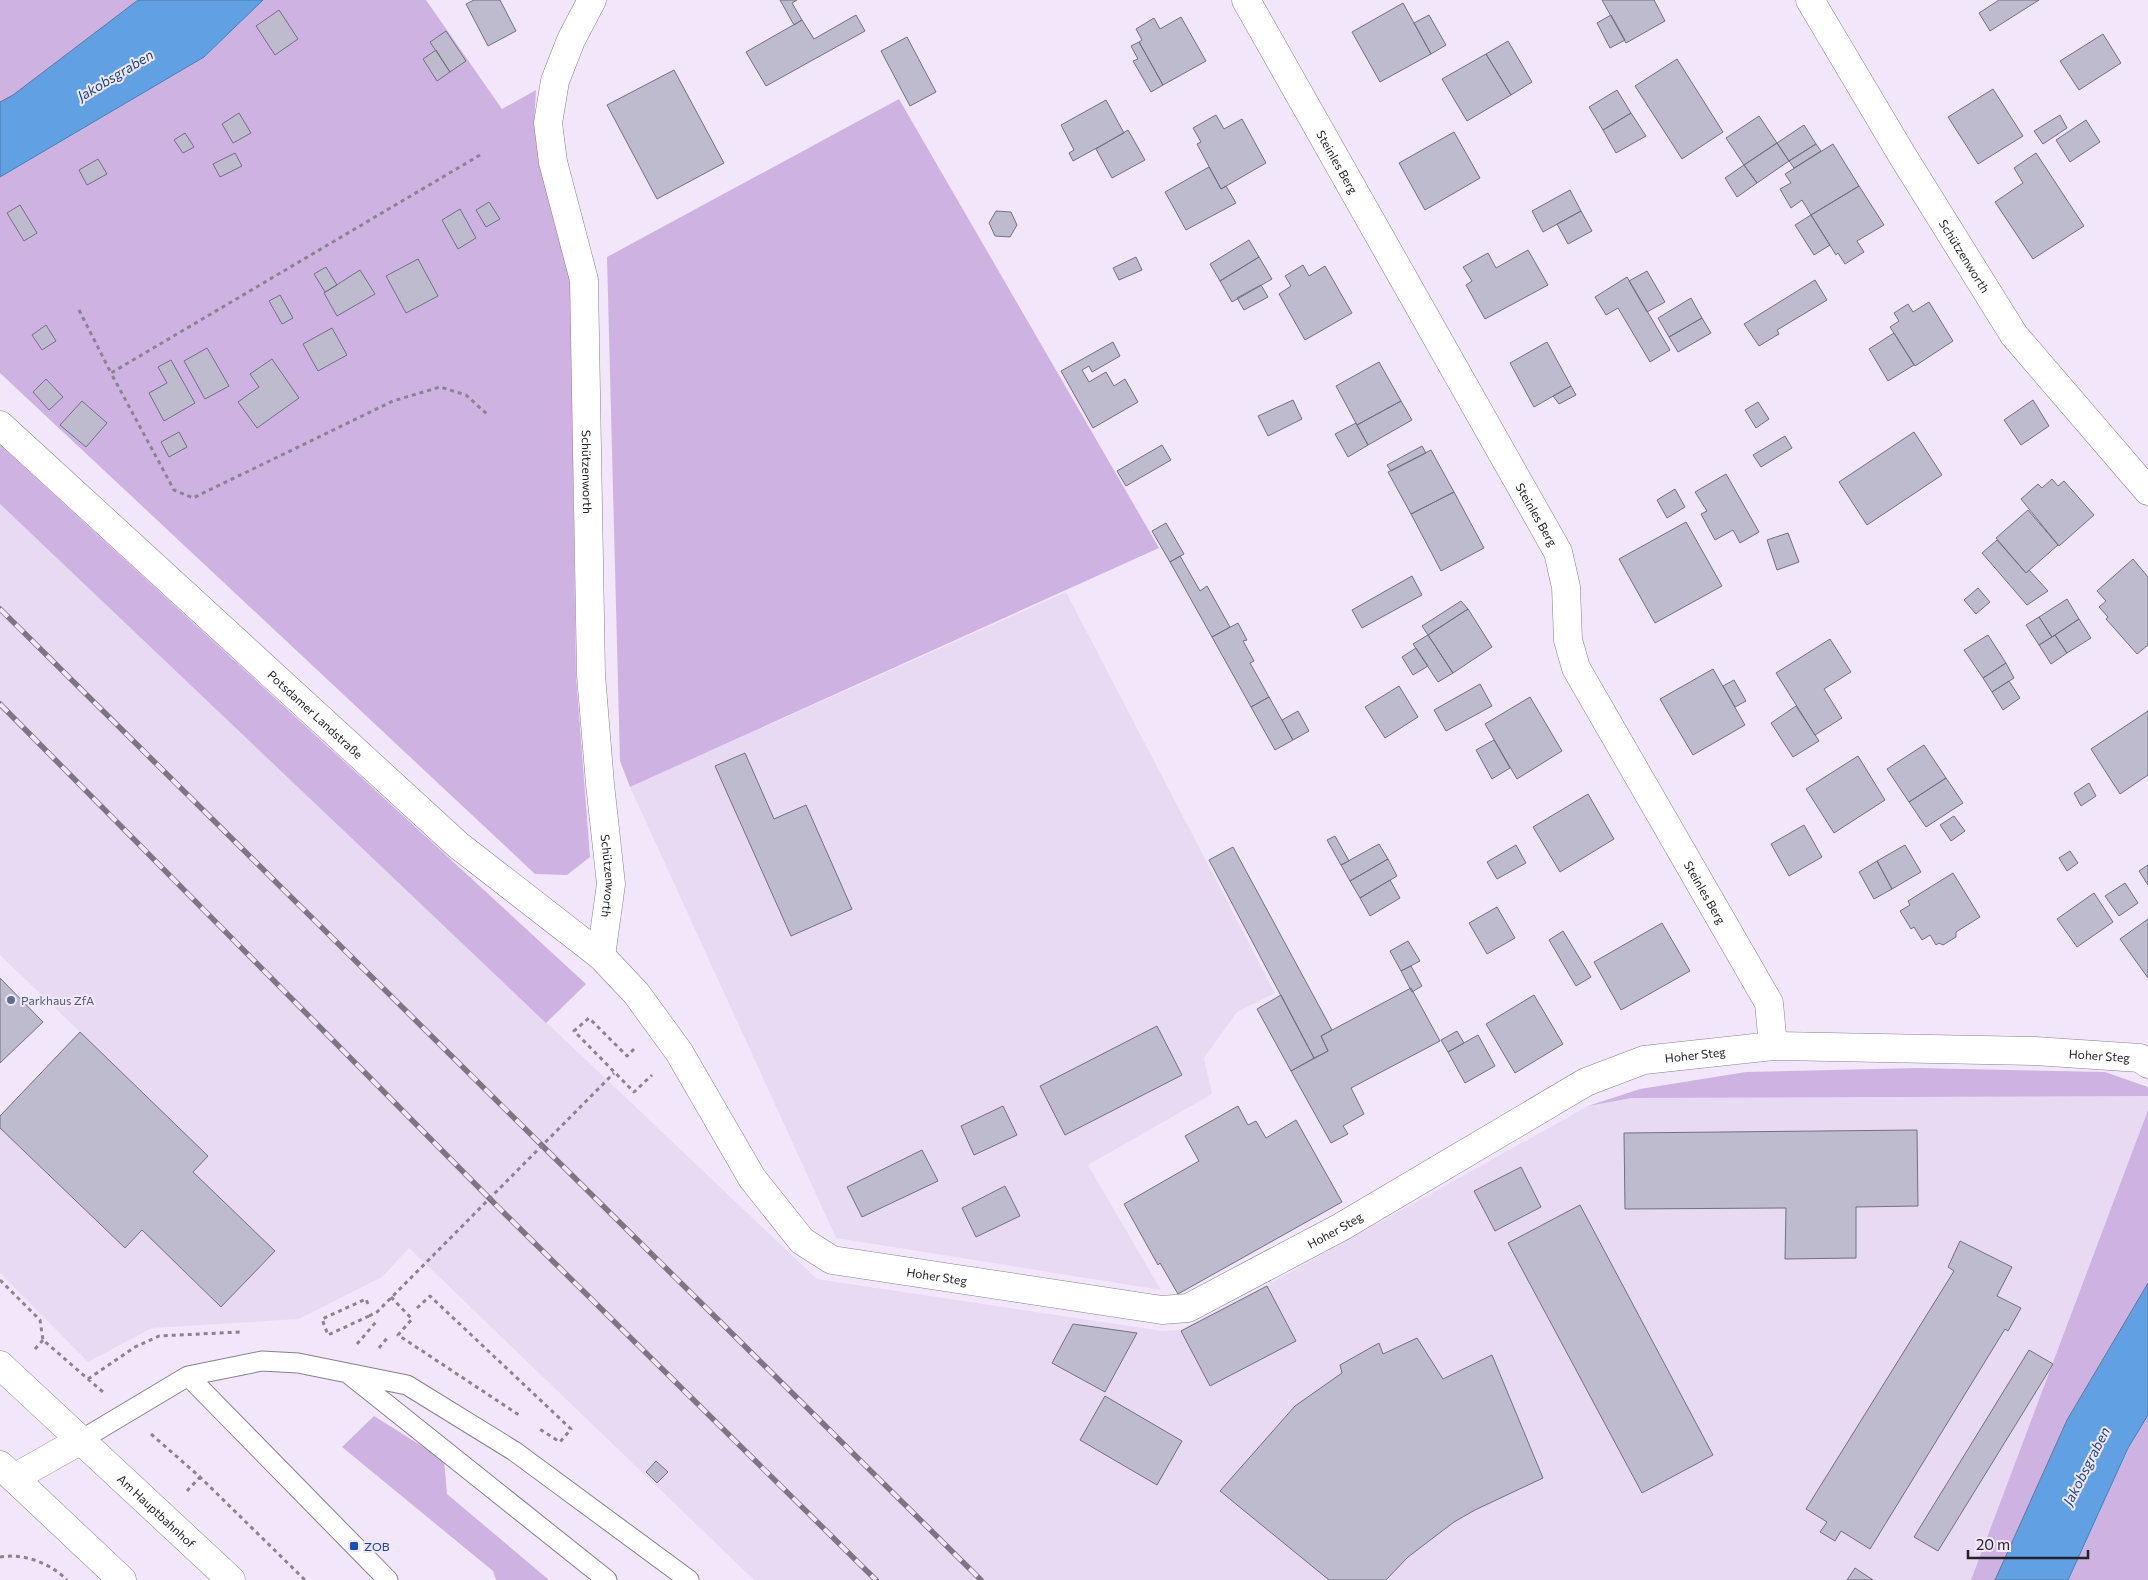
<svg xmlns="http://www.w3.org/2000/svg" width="2148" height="1580" viewBox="0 0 2148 1580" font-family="Commissioner,sans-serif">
	<rect width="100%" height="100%" fill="#f2e7fa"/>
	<!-- built -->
	<path fill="#e9daf4" d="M 0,504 L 817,1279 L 1163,1331 L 1180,1330 L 1269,1284 L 1588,1106 L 1632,1098 L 2148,1096 L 2148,1110 L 1971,1580 L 754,1580 L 409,1248 L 382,1277 L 299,1319 L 152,1328 L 88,1362 L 0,1273 L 0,1115 L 80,1032 L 0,955 Z
		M 1066,592 L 1275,993 L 1237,1012 L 1204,1058 L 1212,1094 L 1088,1165 L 1161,1290 L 836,1238 L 630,787 Z"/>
	<!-- green -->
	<path fill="#ceb3e2" d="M 0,0 L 138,0 L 13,95 L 0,102 Z
		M 263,0 L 426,0 L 502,109 L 536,90 L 534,124 L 539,151 L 576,290 L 573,468 L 576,676 L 590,857 L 567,875 L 535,874 L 0,373 L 0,177 L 204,57 Z
		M 899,99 L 1159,548 L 630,787 L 620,761 L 607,257 Z
		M 0,445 L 586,984 L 546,1023 L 0,504 Z
		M 1917,1068 L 2105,1072 L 2148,1087 L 2148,1096 L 1632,1098 L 1588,1106 L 1640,1089 L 1746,1072 Z
		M 2148,1110 L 2148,1283 L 2067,1420 L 1995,1580 L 1971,1580 Z
		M 2148,1415 L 2148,1580 L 2068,1580 L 2128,1448 Z
		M 374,1416 L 444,1460 L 447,1494 L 549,1580 L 496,1580 L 493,1571 L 342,1447 Z"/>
	<!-- water -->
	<path fill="#61a1e3" stroke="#4f7bab" d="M 138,0 L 263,0 L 204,57 L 0,177 L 0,102 L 13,95 Z
		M 2148,1283 L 2148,1415 L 2128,1448 L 2068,1580 L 1995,1580 L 2067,1420 Z"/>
	<!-- building -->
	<path fill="#bebbcf" stroke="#727082" d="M 474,0 L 500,0 L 516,31 L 488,46 L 466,4 Z
		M 780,0 L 797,0 L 792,3 L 802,20 L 794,25 Z
		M 1602,0 L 1654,0 L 1665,21 L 1626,43 Z
		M 1999,0 L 2039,0 L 1990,31 L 1979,13 Z
		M 1403,3 L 1431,54 L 1380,82 L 1352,32 Z
		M 279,10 L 298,39 L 275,55 L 256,26 Z
		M 856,15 L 865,31 L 766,86 L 746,52 L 802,20 L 814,39 Z
		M 1429,15 L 1446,45 L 1431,54 L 1414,23 Z
		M 1611,15 L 1625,40 L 1610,48 L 1597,23 Z
		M 1181,17 L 1206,61 L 1163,85 L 1139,42 L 1142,40 L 1136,29 L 1154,18 L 1160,29 Z
		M 446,31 L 466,61 L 450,72 L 430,42 Z
		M 2103,34 L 2121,63 L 2079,90 L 2060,61 Z
		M 907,37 L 936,92 L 910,106 L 881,51 Z
		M 1508,41 L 1532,82 L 1511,95 L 1486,54 Z
		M 1139,42 L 1163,85 L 1151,92 L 1133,61 L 1138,59 L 1131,46 Z
		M 436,50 L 450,72 L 437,81 L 423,59 Z
		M 1486,54 L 1511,95 L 1467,121 L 1442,79 Z
		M 1677,59 L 1723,132 L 1682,159 L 1635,86 Z
		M 674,70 L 724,163 L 657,199 L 607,105 Z
		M 1993,89 L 2023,136 L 1978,164 L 1948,117 Z
		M 1617,90 L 1631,113 L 1603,130 L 1589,107 Z
		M 1106,100 L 1124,133 L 1073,161 L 1069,153 L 1074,150 L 1061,125 Z
		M 239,113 L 251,133 L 233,143 L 222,124 Z
		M 1631,113 L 1646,136 L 1616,153 L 1603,130 Z
		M 1216,115 L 1224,129 L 1242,119 L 1266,163 L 1221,189 L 1197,144 L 1201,142 L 1193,128 Z
		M 2060,115 L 2067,128 L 2043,144 L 2034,131 Z
		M 1759,116 L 1777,143 L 1744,165 L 1726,138 Z
		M 2086,120 L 2100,142 L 2070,162 L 2056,140 Z
		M 1804,125 L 1816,144 L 1789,161 L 1777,143 Z
		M 1128,130 L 1145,160 L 1112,178 L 1096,149 Z
		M 1454,132 L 1480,178 L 1425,210 L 1399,163 Z
		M 185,133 L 194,147 L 183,153 L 174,140 Z
		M 1777,143 L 1789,161 L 1757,183 L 1744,165 Z
		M 1816,144 L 1821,151 L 1794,168 L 1789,161 Z
		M 1833,144 L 1859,186 L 1811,215 L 1802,200 L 1791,208 L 1780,189 L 1791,183 L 1785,174 Z
		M 235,153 L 242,166 L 220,177 L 213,164 Z
		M 2036,153 L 2084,226 L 2033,259 L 1995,202 L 2023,183 L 2014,168 Z
		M 98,159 L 107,174 L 87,185 L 79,170 Z
		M 1744,165 L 1757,183 L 1737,197 L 1725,178 Z
		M 1209,167 L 1221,189 L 1226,186 L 1236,203 L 1186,230 L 1165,192 Z
		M 1859,186 L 1884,225 L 1857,241 L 1864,252 L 1845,264 L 1838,253 L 1836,255 L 1811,215 Z
		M 1570,190 L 1581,211 L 1543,232 L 1532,211 Z
		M 489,202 L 500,219 L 486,227 L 476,210 Z
		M 20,205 L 37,233 L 24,241 L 7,213 Z
		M 460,209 L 476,238 L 458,249 L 442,220 Z
		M 996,211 L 1011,212 L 1017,225 L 1010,237 L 995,236 L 989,223 Z
		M 1581,211 L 1592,231 L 1568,244 L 1557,224 Z
		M 1811,215 L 1830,245 L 1814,255 L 1795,225 Z
		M 1249,240 L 1259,257 L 1220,281 L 1210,264 Z
		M 1528,250 L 1548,285 L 1485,319 L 1466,285 L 1472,281 L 1463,267 L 1488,253 L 1496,268 Z
		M 1136,257 L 1142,270 L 1119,280 L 1113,268 Z
		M 1259,257 L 1272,279 L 1232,302 L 1220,281 Z
		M 418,259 L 438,296 L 406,313 L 386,276 Z
		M 1303,265 L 1309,276 L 1325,266 L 1352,313 L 1305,340 L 1279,294 L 1291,286 L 1285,276 Z
		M 326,267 L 337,285 L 325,292 L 314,274 Z
		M 360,270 L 375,294 L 337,316 L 324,293 Z
		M 1647,271 L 1665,302 L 1647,312 L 1629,281 Z
		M 1627,277 L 1670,350 L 1650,362 L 1618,308 L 1606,315 L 1595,297 Z
		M 1815,280 L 1827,300 L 1777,330 L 1779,334 L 1759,346 L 1744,324 Z
		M 1261,285 L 1268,297 L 1244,310 L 1237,298 Z
		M 280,295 L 293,318 L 282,324 L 269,301 Z
		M 1691,298 L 1702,318 L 1669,337 L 1658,318 Z
		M 1929,302 L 1953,341 L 1915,366 L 1890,327 L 1899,321 L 1894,313 L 1908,304 L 1913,312 Z
		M 1702,318 L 1711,333 L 1678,352 L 1669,337 Z
		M 46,325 L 56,341 L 42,350 L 32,335 Z
		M 332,328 L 347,355 L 318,371 L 303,344 Z
		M 1894,333 L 1914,365 L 1888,381 L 1869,349 Z
		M 1113,342 L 1120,356 L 1092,372 L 1089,366 L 1082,370 L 1089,382 L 1106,372 L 1114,386 L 1125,379 L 1138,402 L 1093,428 L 1061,371 Z
		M 1547,342 L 1571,386 L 1534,407 L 1510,363 Z
		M 207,348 L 229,386 L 205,399 L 184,361 Z
		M 272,359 L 299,398 L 257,428 L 238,402 L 259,387 L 250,374 Z
		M 171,360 L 195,403 L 164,421 L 149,393 L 167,383 L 158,367 Z
		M 1379,362 L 1401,401 L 1357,425 L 1336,386 Z
		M 46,379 L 63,397 L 49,410 L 33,392 Z
		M 1571,386 L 1576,395 L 1559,404 L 1553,396 Z
		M 1293,400 L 1302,419 L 1268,436 L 1258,416 Z
		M 2033,400 L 2049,426 L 2021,445 L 2004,420 Z
		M 82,401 L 107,423 L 86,447 L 60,425 Z
		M 1401,401 L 1412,420 L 1368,445 L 1357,425 Z
		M 1758,402 L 1769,419 L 1756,428 L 1745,410 Z
		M 1356,423 L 1368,445 L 1348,457 L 1335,434 Z
		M 179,432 L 187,447 L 169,457 L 161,442 Z
		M 1914,432 L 1942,475 L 1867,525 L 1839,482 Z
		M 1785,436 L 1792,448 L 1761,467 L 1753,455 Z
		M 1162,445 L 1171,460 L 1126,486 L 1117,471 Z
		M 1422,446 L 1426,453 L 1391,471 L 1387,465 Z
		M 1431,450 L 1454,492 L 1411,514 L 1388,472 Z
		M 1726,474 L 1759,532 L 1740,543 L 1733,530 L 1715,540 L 1701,514 L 1707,511 L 1695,492 Z
		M 2052,479 L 2058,486 L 2064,481 L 2094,515 L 2059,546 L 2021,499 L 2038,484 L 2042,488 Z
		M 1675,489 L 1685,507 L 1667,518 L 1657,500 Z
		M 1454,492 L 1484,548 L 1441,571 L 1411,514 Z
		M 2028,510 L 2058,545 L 2026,573 L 1996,538 Z
		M 1686,522 L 1722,586 L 1655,623 L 1619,559 Z
		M 1166,523 L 1184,554 L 1170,562 L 1152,531 Z
		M 1788,533 L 1799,562 L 1777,570 L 1767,540 Z
		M 1997,540 L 2026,573 L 2029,570 L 2048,591 L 2027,605 L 1982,553 Z
		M 1180,556 L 1200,591 L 1207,586 L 1230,627 L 1212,637 L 1170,562 Z
		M 2133,559 L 2148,577 L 2148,645 L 2137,654 L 2106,619 L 2108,617 L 2099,607 L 2106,601 L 2097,591 Z
		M 1412,576 L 1422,595 L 1362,628 L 1352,610 Z
		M 1978,588 L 1990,602 L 1976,614 L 1964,600 Z
		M 2067,599 L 2079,619 L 2052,637 L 2039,617 Z
		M 1461,601 L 1468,609 L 1428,635 L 1422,626 Z
		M 1468,609 L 1492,647 L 1453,673 L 1428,635 Z
		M 2039,617 L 2052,637 L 2039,645 L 2026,625 Z
		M 2079,619 L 2091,638 L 2067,653 L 2055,635 Z
		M 1238,623 L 1247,640 L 1243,641 L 1254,661 L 1250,663 L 1269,697 L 1251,707 L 1212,637 Z
		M 1428,635 L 1453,673 L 1438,682 L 1413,644 Z
		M 1988,635 L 2006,663 L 1983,678 L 1964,650 Z
		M 2055,635 L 2067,653 L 2051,664 L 2039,645 Z
		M 1830,639 L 1851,672 L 1824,689 L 1842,718 L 1815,735 L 1776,673 Z
		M 1416,648 L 1428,666 L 1413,675 L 1402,657 Z
		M 2006,663 L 2014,678 L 1992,692 L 1983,678 Z
		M 1713,669 L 1745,725 L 1693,755 L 1660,699 Z
		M 1734,680 L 1746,701 L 1735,707 L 1723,686 Z
		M 2009,681 L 2020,698 L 2003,710 L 1992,692 Z
		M 1480,684 L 1492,706 L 1446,731 L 1434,710 Z
		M 1399,686 L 1418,717 L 1385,738 L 1365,707 Z
		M 1269,697 L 1293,740 L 1275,750 L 1251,707 Z
		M 1530,697 L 1562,751 L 1517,779 L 1485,724 Z
		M 1796,706 L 1819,741 L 1793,757 L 1771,723 Z
		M 1298,711 L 1309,731 L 1293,740 L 1282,720 Z
		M 2148,711 L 2148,775 L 2120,794 L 2091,749 Z
		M 1494,740 L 1510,768 L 1492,779 L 1476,750 Z
		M 1924,745 L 1946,778 L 1909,802 L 1887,769 Z
		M 745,753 L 774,819 L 806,805 L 852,909 L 791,936 L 715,766 Z
		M 1858,756 L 1885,800 L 1834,833 L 1806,789 Z
		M 1946,778 L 1963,803 L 1926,827 L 1909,802 Z
		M 2089,783 L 2096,796 L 2081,806 L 2074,793 Z
		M 1588,794 L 1614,839 L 1560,872 L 1533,827 Z
		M 1954,816 L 1965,831 L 1951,841 L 1940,825 Z
		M 1804,825 L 1822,857 L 1789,876 L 1771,844 Z
		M 1335,836 L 1349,861 L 1341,865 L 1327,840 Z
		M 1379,844 L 1388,859 L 1350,881 L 1341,865 Z
		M 1516,845 L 1526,863 L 1497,879 L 1487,862 Z
		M 1905,845 L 1921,872 L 1892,889 L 1877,861 Z
		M 1233,847 L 1332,1030 L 1321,1036 L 1328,1051 L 1314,1058 L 1209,860 Z
		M 2070,851 L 2078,863 L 2067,871 L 2059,858 Z
		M 1388,859 L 1397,876 L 1360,898 L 1350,881 Z
		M 1877,861 L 1892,889 L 1874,899 L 1859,872 Z
		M 2148,865 L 2148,885 L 2139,871 Z
		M 1953,873 L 1980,917 L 1956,932 L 1956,937 L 1943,945 L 1939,943 L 1936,945 L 1930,935 L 1922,940 L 1914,927 L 1911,929 L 1900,911 L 1910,905 L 1908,901 Z
		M 1390,880 L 1400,898 L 1370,916 L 1360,898 Z
		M 2125,883 L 2138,903 L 2119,916 L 2105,896 Z
		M 2094,893 L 2113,922 L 2077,947 L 2057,919 Z
		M 1497,907 L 1515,938 L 1487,954 L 1469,923 Z
		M 2148,919 L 2148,978 L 2120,939 Z
		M 1662,923 L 1690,971 L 1621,1010 L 1594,962 Z
		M 1563,931 L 1591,977 L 1576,986 L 1549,940 Z
		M 1408,941 L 1420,961 L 1401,971 L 1390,951 Z
		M 1411,966 L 1422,986 L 1412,992 L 1401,971 Z
		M 0,978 L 43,1022 L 0,1063 Z
		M 1411,988 L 1440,1041 L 1351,1088 L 1364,1114 L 1343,1126 L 1348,1134 L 1331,1143 L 1291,1071 L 1328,1051 L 1321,1036 Z
		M 1281,995 L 1314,1058 L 1291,1071 L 1257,1009 Z
		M 1534,995 L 1563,1044 L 1515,1073 L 1486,1024 Z
		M 1157,1026 L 1182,1075 L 1065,1135 L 1040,1086 Z
		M 1457,1031 L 1464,1043 L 1448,1052 L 1441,1040 Z
		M 80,1032 L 208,1156 L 193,1172 L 275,1251 L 221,1307 L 142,1230 L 125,1248 L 0,1128 L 0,1116 Z
		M 1478,1035 L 1495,1066 L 1465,1083 L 1448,1052 Z
		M 1003,1106 L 1017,1135 L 974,1155 L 961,1126 Z
		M 1238,1106 L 1248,1125 L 1256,1121 L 1266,1138 L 1296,1120 L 1342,1202 L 1178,1294 L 1160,1263 L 1158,1265 L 1124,1204 L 1199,1161 L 1185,1136 Z
		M 1917,1130 L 1918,1206 L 1856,1207 L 1856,1258 L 1785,1259 L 1786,1208 L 1625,1209 L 1624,1133 Z
		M 922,1150 L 938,1181 L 862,1217 L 847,1187 Z
		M 1521,1167 L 1541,1207 L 1495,1231 L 1474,1191 Z
		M 1005,1186 L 1020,1216 L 976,1237 L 962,1208 Z
		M 1580,1205 L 1713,1455 L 1642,1493 L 1508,1243 Z
		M 1960,1241 L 2012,1267 L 1997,1296 L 2021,1308 L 2008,1331 L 2005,1329 L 1870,1549 L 1841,1531 L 1835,1541 L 1820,1532 L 1827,1522 L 1806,1509 L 1954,1271 L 1948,1267 Z
		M 1267,1286 L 1296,1341 L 1210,1386 L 1181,1331 Z
		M 1073,1324 L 1137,1333 L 1105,1392 L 1052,1363 Z
		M 1417,1338 L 1443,1379 L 1492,1355 L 1543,1478 L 1475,1510 L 1454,1522 L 1408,1557 L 1386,1580 L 1329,1580 L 1220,1491 L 1295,1406 L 1342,1373 L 1340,1365 L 1379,1343 L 1383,1354 Z
		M 2029,1350 L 2053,1364 L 1938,1551 L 1914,1537 Z
		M 1105,1396 L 1182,1441 L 1157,1485 L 1080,1440 Z
		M 656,1461 L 668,1472 L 657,1483 L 646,1472 Z
		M 1855,1568 L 1873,1580 L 1847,1580 Z"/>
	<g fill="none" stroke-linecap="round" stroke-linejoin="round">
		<!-- service casing -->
		<g stroke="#887f90" stroke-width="21">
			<path id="service" d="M 350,1375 L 607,1580
				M 188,1376 L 388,1580
				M 81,1440 L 188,1376 L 262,1361 L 298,1363 L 407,1385 L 514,1451 L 689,1580"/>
		</g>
		<!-- minor casing -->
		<g stroke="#887f90" stroke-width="29">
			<g id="minor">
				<path id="s1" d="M 592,0 L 571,40 L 555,81 L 548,123 L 553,162 L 584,280 L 591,675 L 600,784 L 611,884 L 601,956"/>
				<path id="s2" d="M 1246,0 L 1558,552 L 1566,587 L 1568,640 L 1576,668 L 1769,1003 L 1773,1046"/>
				<path id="s3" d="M 1810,0 L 1902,155 L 2014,335 L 2148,491"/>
				<path id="s4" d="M 0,425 L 458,845 L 601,956 L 636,993 L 679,1052 L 752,1178 L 802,1241 L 832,1260 L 1162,1310 L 1188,1308 L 1341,1227 L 1586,1082 L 1644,1060 L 1773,1046 L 2035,1051 L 2140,1058 L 2148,1064"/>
			</g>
		</g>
		<!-- primary casing -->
		<g stroke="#887f90" stroke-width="29">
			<g id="primary">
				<path id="s5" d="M 0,1365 L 231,1580"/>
				<path d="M 0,1465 L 122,1580"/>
				<path d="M 14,1478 L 81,1440"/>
			</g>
		</g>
		<!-- path -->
		<path stroke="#8b8390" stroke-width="3" stroke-dasharray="4 4" stroke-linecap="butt" d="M 480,155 L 111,373 L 174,490 L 193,498 L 393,401 L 440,387 L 466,395 L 488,415
			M 79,310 L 111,373
			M 634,1049 L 627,1056 L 589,1018 L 574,1031 L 634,1092 L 652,1075
			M 0,1280 L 40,1320 L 43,1340 L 103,1392
			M 391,1297 L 412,1319 L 398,1335 L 519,1415
			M 417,1308 L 430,1296 L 571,1429 L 560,1442 L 538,1428
			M 369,1316 L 328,1335 L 322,1319 L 366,1299 L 369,1307
			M 357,1344 L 376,1322
			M 379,1348 L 388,1337
			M 35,1349 L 43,1340
			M 88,1379 L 135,1347 L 159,1336 L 240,1332
			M 151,1434 L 200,1477 L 305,1580
			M 187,1491 L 200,1477
			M 0,1557 C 24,1553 50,1563 67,1580"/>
		<!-- service -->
		<use href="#service" stroke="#fff" stroke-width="19"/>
		<!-- minor -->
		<use href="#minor" stroke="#fff" stroke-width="28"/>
		<!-- primary -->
		<use href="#primary" stroke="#fff" stroke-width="28"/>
		<!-- rail casing -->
		<g stroke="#7d7682" stroke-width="5.5">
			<path id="rail" d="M 0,609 L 981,1580
				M 0,704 L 496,1205 L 876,1580"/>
		</g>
		<!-- rail -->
		<use href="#rail" stroke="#f2e7fa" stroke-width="4" stroke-dasharray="11" stroke-linecap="butt"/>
		<!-- path-bridge -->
		<path stroke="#8b8390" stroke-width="3" stroke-dasharray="4 4" stroke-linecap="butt" d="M 369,1316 L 377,1312 L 614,1073"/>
	</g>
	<!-- markers -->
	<circle fill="#5c6f8a" stroke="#f2e7fa" stroke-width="2" cx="11" cy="1000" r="5"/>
	<rect fill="#1a4fb4" stroke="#f2e7fa" stroke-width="2" x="349" y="1541" width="10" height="10" rx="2.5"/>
	<g text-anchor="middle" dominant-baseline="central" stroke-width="4" stroke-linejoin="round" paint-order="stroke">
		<!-- street labels -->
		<g font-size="12" fill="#252128" stroke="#f2e7fa">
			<text stroke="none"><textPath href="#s2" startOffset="186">Steinles Berg</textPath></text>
			<text stroke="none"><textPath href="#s3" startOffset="299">Schützenworth</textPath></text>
			<text stroke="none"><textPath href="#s1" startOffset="485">Schützenworth</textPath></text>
			<text stroke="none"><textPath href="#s2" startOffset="591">Steinles Berg</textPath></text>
			<text stroke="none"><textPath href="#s4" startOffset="428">Potsdamer Landstraße</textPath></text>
			<text stroke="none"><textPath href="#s1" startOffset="890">Schützenworth</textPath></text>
			<text stroke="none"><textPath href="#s2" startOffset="1011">Steinles Berg</textPath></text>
			<text stroke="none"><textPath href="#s4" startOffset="2119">Hoher Steg</textPath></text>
			<text stroke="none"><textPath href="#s4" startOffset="2524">Hoher Steg</textPath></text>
			<text stroke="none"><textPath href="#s4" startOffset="1714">Hoher Steg</textPath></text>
			<text stroke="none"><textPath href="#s4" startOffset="1294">Hoher Steg</textPath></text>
			<text stroke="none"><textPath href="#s5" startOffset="214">Am Hauptbahnhof</textPath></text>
		</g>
		<!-- service labels -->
		<g font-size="12" fill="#4e5e75" stroke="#f2e7fa" text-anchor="start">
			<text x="21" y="1000">Parkhaus ZfA</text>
		</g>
		<!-- transit labels -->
		<g font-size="12" fill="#164399" stroke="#f2e7fa" text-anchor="start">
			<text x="364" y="1546">ZOB</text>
		</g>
		<!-- water labels -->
		<g font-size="14" font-style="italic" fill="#1b4873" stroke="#f2e7fa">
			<text transform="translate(115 75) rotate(-31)">Jakobsgraben</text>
			<text transform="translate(2086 1466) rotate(-63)">Jakobsgraben</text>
		</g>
	</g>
	<!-- scale -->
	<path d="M1968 1550v8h120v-8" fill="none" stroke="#252128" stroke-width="2.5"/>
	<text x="1976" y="1550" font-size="15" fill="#252128" stroke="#f2e7fa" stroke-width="4" paint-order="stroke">20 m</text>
</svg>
